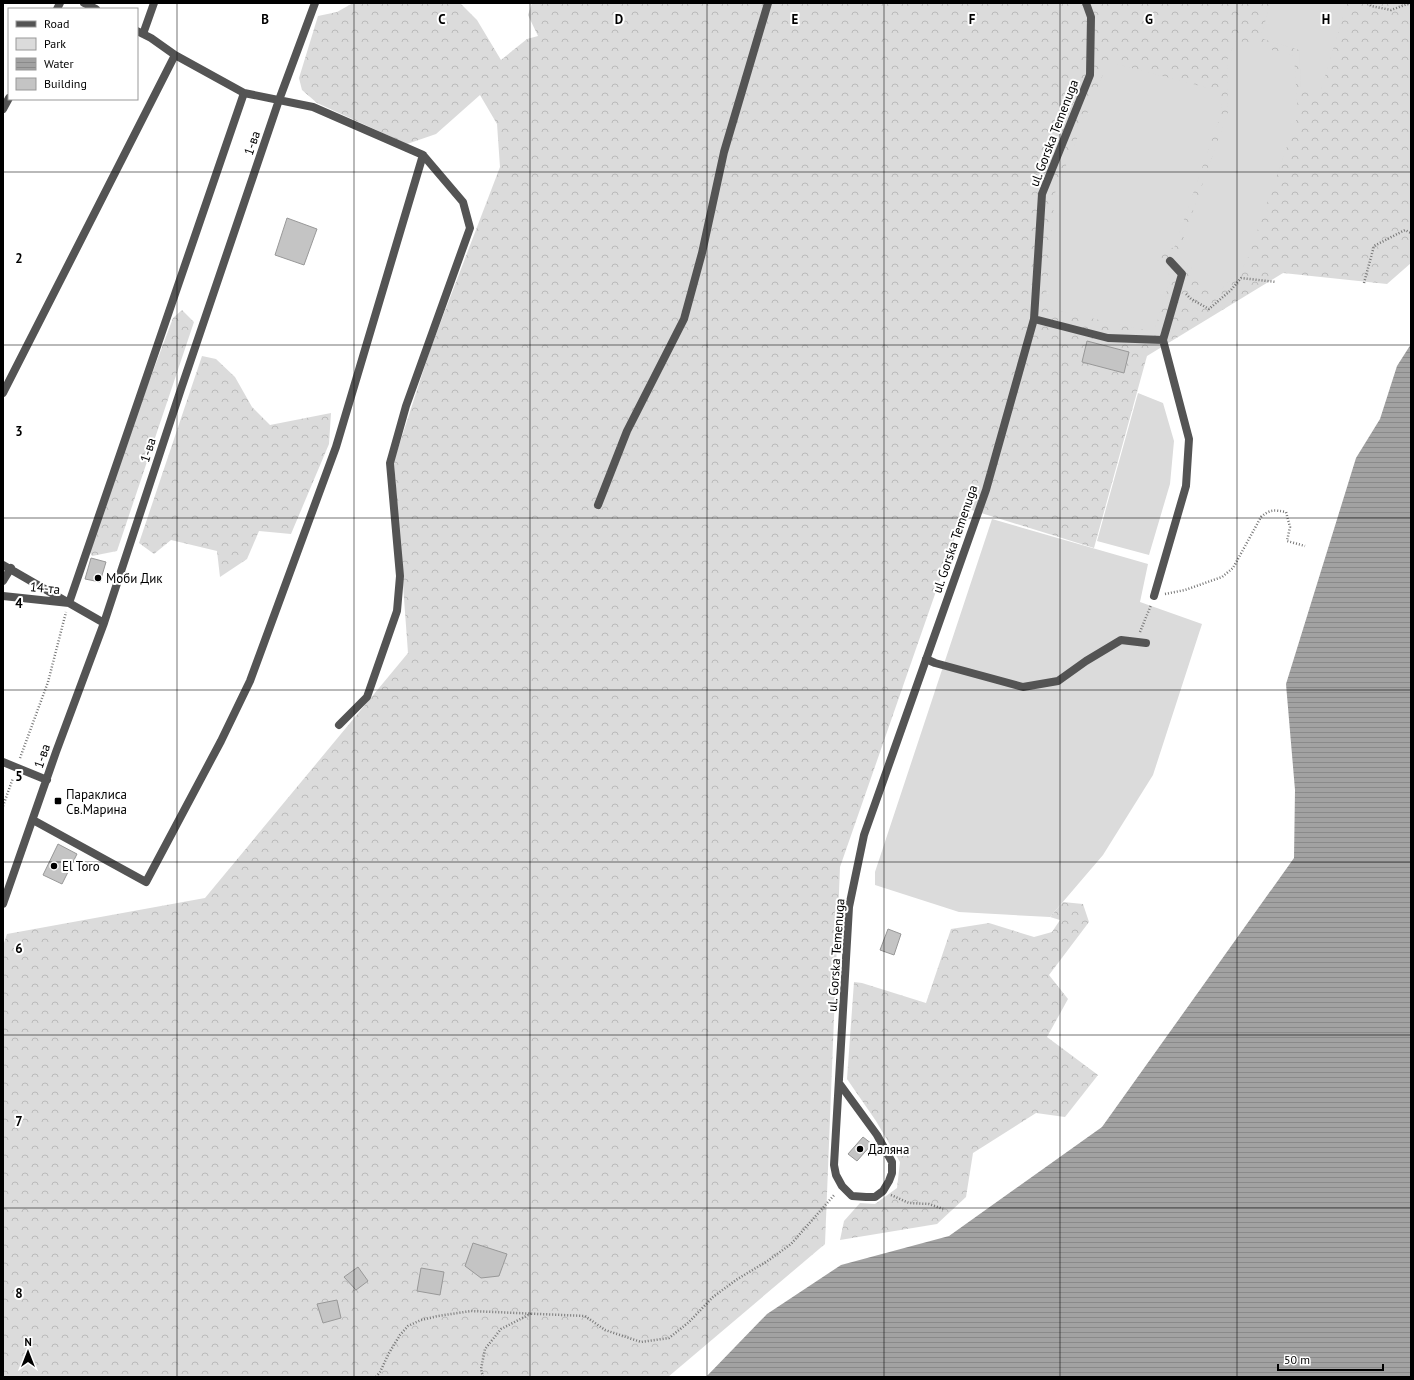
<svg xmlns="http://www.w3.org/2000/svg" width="1414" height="1380" viewBox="0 0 1414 1380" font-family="'PT Sans',sans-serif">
	<defs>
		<pattern id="forest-crowns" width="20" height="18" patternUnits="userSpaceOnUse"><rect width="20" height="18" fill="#dbdbdb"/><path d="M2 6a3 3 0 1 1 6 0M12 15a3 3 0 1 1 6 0" fill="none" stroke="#bababa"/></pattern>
		<pattern id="water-rules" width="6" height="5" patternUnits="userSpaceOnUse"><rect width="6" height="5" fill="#a2a2a2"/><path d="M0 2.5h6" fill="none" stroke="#8a8a8a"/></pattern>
	</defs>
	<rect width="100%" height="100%" fill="#fff"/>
	<!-- forest -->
	<path fill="url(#forest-crowns)" d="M 353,3 L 460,3 L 477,20 L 501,60 L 527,39 L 538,36 L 528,15 L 532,3 L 1411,3 L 1411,263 L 1387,284 L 1283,273 L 1147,356 L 1094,548 L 965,508 L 840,867 L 825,1244 L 668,1377 L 3,1377 L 3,946 L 7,934 L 205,898 L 408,653 L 394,461 L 430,350 L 500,167 L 497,124 L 480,95 L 436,134 L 407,144 L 317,103 L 302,90 L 299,78 L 318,16 L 337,12 Z
		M 182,310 L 194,322 L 117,551 L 92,556 L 87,547 L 173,318 Z
		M 202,356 L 216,359 L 235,377 L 252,407 L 270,425 L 331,413 L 329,444 L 291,534 L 259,531 L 247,559 L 220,577 L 217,551 L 171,540 L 154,554 L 139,543 Z
		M 1063,902 L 1083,904 L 1089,922 L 1049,975 L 1068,999 L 1047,1037 L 1098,1075 L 1065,1117 L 1036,1113 L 973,1153 L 966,1197 L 937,1224 L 840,1240 L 844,1221 L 860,1203 L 875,1204 L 897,1188 L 900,1162 L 876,1121 L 847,1079 L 854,982 L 862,983 L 926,1003 L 951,929 L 989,923 L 1034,937 L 1052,932 L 1060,920 L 1050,917 Z"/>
	<!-- park -->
	<path fill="#dbdbdb" d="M 1271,3 L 1347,3 L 1320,93 L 1301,87 L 1299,50 L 1260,38 Z
		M 1236,40 L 1294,56 L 1298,115 L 1246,263 L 1221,290 L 1203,289 L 1193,269 L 1176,259 L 1228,112 L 1227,60 Z
		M 1108,62 L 1220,91 L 1222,111 L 1174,248 L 1165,247 L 1160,262 L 1171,277 L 1154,332 L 1045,308 L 1055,193 Z
		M 1138,393 L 1163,403 L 1174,441 L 1170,484 L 1149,555 L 1097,541 Z
		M 992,519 L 1148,564 L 1140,602 L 1202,624 L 1153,775 L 1103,855 L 1050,917 L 959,912 L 875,885 L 875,872 Z"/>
	<!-- water -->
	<path fill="url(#water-rules)" d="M 1411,344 L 1411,1377 L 706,1377 L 767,1314 L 841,1265 L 949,1236 L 1102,1127 L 1294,858 L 1295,790 L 1286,684 L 1356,458 L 1380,419 L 1397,366 Z"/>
	<!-- building -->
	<path fill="#c4c4c4" stroke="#989898" d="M 287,218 L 317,229 L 304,265 L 275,255 Z
		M 1087,341 L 1129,352 L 1124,373 L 1082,362 Z
		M 91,558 L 106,562 L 100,582 L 85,579 Z
		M 58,844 L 77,854 L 62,884 L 43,875 Z
		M 888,929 L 901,934 L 894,955 L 880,950 Z
		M 863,1137 L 872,1144 L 857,1161 L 848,1154 Z
		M 473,1243 L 507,1254 L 499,1276 L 481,1278 L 465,1266 Z
		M 358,1267 L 368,1281 L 356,1290 L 344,1277 Z
		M 421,1268 L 444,1272 L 440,1295 L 417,1291 Z
		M 337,1300 L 341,1318 L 323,1323 L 317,1304 Z"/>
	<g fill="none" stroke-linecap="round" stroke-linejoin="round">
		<!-- path -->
		<path stroke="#767676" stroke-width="2.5" stroke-dasharray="1 2" stroke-linecap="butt" d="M 1368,3 L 1371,6 L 1391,10 L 1410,3
			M 1364,283 L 1374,246 L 1405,230 L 1411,233
			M 1186,294 L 1191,299 L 1209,309 L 1231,290 L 1241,278 L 1276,282
			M 1165,594 L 1185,590 L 1222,577 L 1233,568 L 1261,517 C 1270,509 1275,510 1286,512 L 1290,527 L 1287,541 L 1305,546
			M 1140,632 L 1151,605
			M 20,758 L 48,682 L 66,612
			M 3,806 L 13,778
			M 891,1195 L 909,1203 L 929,1204 L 943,1209
			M 376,1377 L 380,1372 L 389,1353 L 400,1335 L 408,1326 L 421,1320 L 438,1316 L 471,1311 L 585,1316 L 605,1330 L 641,1342 L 669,1338 L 689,1322 L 713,1297 L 736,1280 L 769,1260 L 791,1244 L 835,1194
			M 483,1377 L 481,1369 L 485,1349 L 501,1329 L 532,1313"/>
		<!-- lane -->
		<path stroke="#545454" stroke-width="8" d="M 926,659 L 935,663 L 1023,687 L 1058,681 L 1086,661 L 1121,640 L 1146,643"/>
		<!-- street -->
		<path stroke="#545454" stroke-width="8" d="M 84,3 L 96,9
			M 57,9 L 60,3
			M 143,34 L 154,3
			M 3,109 L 9,98
			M 1034,319 L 1108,338 L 1163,340
			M 3,393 L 175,55
			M 598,505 L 627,431 L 684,319 L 702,253 L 724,152 L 768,3
			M 3,565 L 69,603 L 244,93
			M 3,581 L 11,568
			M 3,596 L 69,603 L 104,623
			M 1154,596 L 1186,486 L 1189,439 L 1163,340 L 1182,274 L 1170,261
			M 339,725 L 367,697 L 397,611 L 400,576 L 390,463 L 406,406 L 470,228 L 463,202 L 423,155
			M 3,762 L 47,780
			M 33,820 L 146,882 L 221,741 L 250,681 L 336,447 L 423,155 L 313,107 L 244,93 L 175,55 L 151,38 L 137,31
			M 3,904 L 56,752 L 104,623 L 181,389 L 279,100 L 315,3
			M 839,1083 L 877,1135 L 892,1162 L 892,1173 L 889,1181 L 883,1191 L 875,1197 L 866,1197 L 852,1196 L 842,1186 L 836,1175 L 834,1165 L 849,907 L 864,835 L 986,490 L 1034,319 L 1042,194 L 1090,75 L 1091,17 L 1086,3"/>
	</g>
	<!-- grid -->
	<path fill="none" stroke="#000" stroke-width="1" stroke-opacity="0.55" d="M 177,3 L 177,1377M 354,3 L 354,1377M 530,3 L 530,1377M 707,3 L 707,1377M 884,3 L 884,1377M 1060,3 L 1060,1377M 1237,3 L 1237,1377M 3,172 L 1411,172M 3,345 L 1411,345M 3,518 L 1411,518M 3,690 L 1411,690M 3,862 L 1411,862M 3,1035 L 1411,1035M 3,1208 L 1411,1208"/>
	<!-- markers -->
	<g fill="#000" stroke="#fff" stroke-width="1.5">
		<circle cx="98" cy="578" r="4"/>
		<rect x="54" y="797" width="8" height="8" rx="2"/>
		<circle cx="54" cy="866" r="4"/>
		<circle cx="860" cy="1149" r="4"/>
	</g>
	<g text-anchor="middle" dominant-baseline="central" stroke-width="4" stroke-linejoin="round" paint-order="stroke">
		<!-- street labels -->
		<g font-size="13" fill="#000" stroke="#fff">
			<text transform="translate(1054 133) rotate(-69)">ul. Gorska Temenuga</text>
			<text transform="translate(252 143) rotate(-71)">1-ва</text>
			<text transform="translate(148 450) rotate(-72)">1-ва</text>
			<text transform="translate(955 539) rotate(-71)">ul. Gorska Temenuga</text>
			<text transform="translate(45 588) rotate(6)">14-та</text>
			<text transform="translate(42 756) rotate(-71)">1-ва</text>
			<text transform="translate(836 955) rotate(-86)">ul. Gorska Temenuga</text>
		</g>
		<!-- poi labels -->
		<g font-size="13" fill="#000" stroke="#fff" text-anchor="start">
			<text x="106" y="578">Моби Дик</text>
			<text x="66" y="794">Параклиса<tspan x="66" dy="15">Св.Марина</tspan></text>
			<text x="62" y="866">El Toro</text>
			<text x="868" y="1149">Даляна</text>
		</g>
	</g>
	<g font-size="13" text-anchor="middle" font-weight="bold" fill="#000" stroke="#fff" stroke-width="4" stroke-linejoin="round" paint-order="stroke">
		<text x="265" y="24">B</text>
		<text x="442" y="24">C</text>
		<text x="619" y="24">D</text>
		<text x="795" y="24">E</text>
		<text x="972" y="24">F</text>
		<text x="1149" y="24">G</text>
		<text x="1326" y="24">H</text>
		<text x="19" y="263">2</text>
		<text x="19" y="436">3</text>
		<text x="19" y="608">4</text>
		<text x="19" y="781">5</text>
		<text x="19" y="953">6</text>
		<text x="19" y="1126">7</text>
		<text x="19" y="1298">8</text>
	</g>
	<!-- border -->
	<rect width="1414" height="1380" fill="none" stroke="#000000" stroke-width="8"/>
	<!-- legend -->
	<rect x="8" y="8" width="130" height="92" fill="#ffffff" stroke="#999999"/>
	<rect x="16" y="21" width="20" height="6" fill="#545454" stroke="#999999"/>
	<text x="44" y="28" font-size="12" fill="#000000">Road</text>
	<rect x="16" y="38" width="20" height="12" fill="#dbdbdb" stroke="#999999"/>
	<text x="44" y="48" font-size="12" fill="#000000">Park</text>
	<rect x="16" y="58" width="20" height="12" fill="url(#water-rules)" stroke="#999999"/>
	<text x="44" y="68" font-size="12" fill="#000000">Water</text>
	<rect x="16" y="78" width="20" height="12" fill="#c4c4c4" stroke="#999999"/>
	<text x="44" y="88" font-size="12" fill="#000000">Building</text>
	<!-- north arrow -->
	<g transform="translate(28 1352)" stroke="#ffffff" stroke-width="3" paint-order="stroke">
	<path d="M0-3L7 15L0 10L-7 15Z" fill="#000000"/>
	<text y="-6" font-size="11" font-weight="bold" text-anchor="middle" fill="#000000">N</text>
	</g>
	<!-- scale -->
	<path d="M1278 1364v6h105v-6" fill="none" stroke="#000000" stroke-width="2"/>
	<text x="1284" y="1364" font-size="12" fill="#000000" stroke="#ffffff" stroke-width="3" paint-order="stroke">50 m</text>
</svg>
